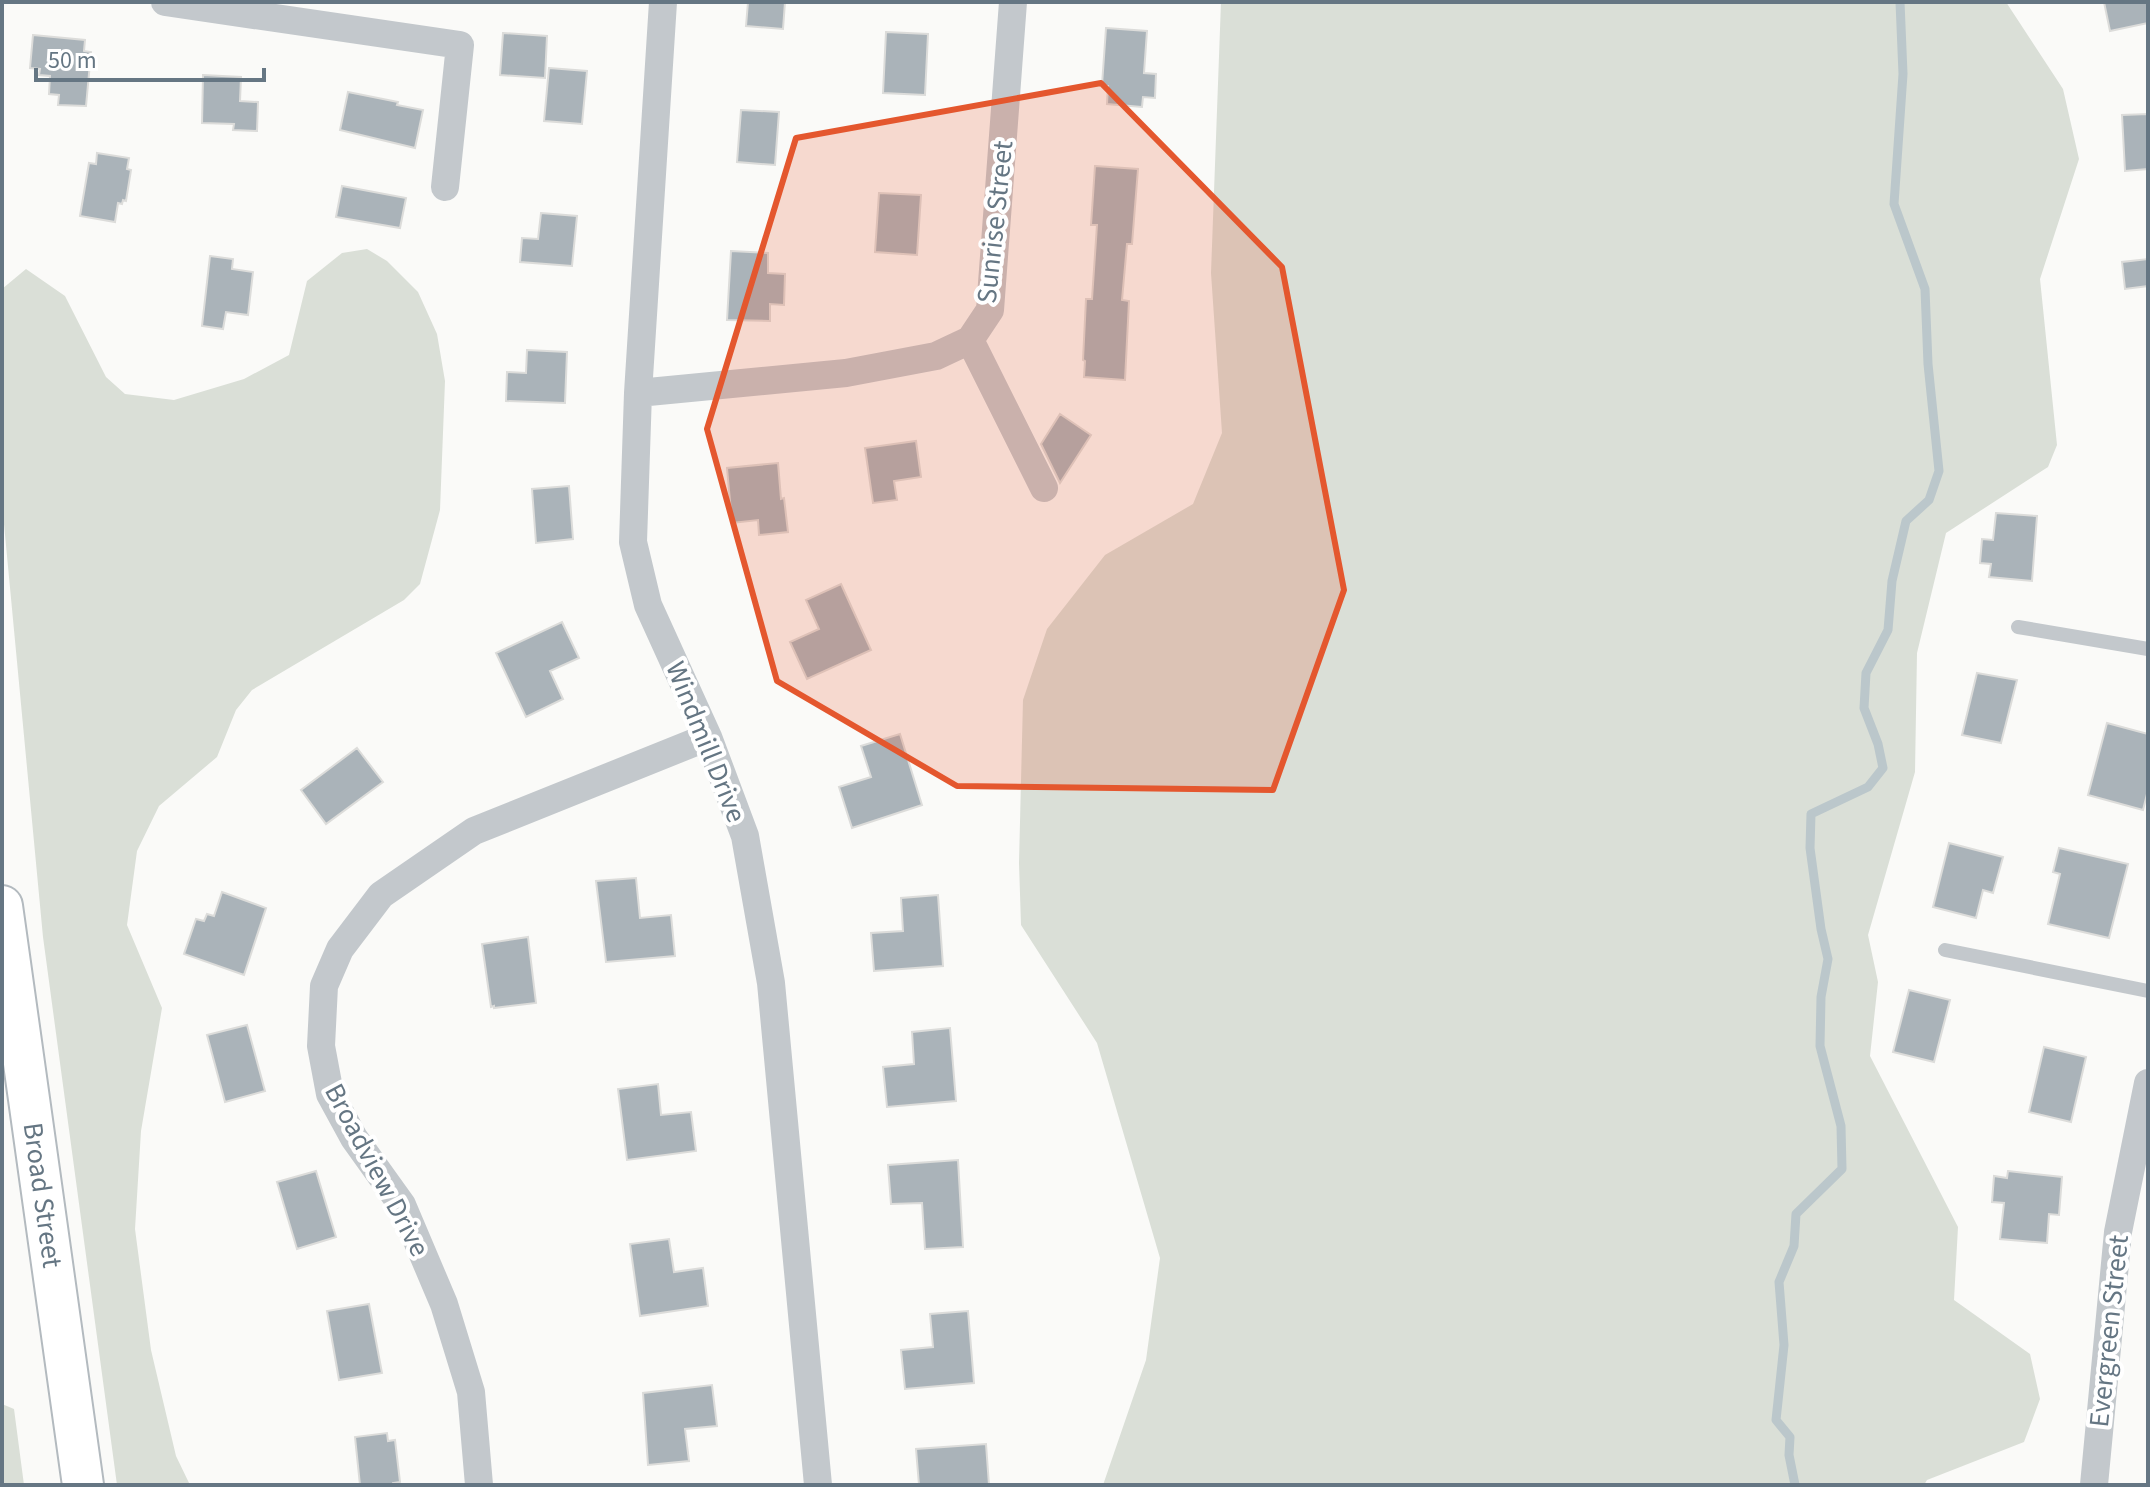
<svg xmlns="http://www.w3.org/2000/svg" width="2150" height="1487" viewBox="0 0 2150 1487" font-family="'Source Sans 3',sans-serif">
	<rect width="100%" height="100%" fill="#fafaf8"/>
	<!-- green -->
	<path fill="#dadfd7" d="M 1221,2 L 2006,2 L 2063,89 L 2079,159 L 2040,279 L 2057,445 L 2048,467 L 1946,533 L 1917,653 L 1915,772 L 1868,935 L 1878,982 L 1870,1056 L 1958,1227 L 1954,1300 L 2030,1354 L 2040,1399 L 2024,1442 L 1927,1480 L 1924,1485 L 1103,1485 L 1146,1360 L 1160,1258 L 1097,1043 L 1021,925 L 1019,863 L 1023,700 L 1047,629 L 1105,555 L 1193,504 L 1222,433 L 1211,273 Z
		M 367,249 L 387,261 L 418,292 L 437,334 L 445,381 L 440,510 L 420,584 L 404,600 L 252,690 L 236,710 L 217,757 L 159,806 L 137,851 L 127,925 L 162,1008 L 141,1131 L 135,1229 L 151,1350 L 176,1456 L 190,1485 L 117,1485 L 43,937 L 2,503 L 2,289 L 26,269 L 65,296 L 106,377 L 125,394 L 174,400 L 244,379 L 289,355 L 307,281 L 342,253 Z
		M 2,1404 L 14,1409 L 24,1485 L 2,1485 Z"/>
	<g fill="none" stroke-linecap="round" stroke-linejoin="round">
		<!-- stream -->
		<path stroke="#bbc7cb" stroke-width="9" d="M 1795,1485 L 1789,1455 L 1790,1437 L 1776,1420 L 1784,1345 L 1779,1282 L 1794,1246 L 1796,1214 L 1842,1169 L 1841,1126 L 1820,1046 L 1821,997 L 1828,959 L 1821,929 L 1810,848 L 1811,814 L 1868,787 L 1883,768 L 1878,744 L 1864,708 L 1866,673 L 1888,630 L 1892,581 L 1906,521 L 1929,500 L 1939,471 L 1928,364 L 1925,289 L 1894,204 L 1903,74 L 1900,2"/>
	</g>
	<!-- building -->
	<path fill="#aab3b9" stroke="#dcdcda" stroke-width="2" d="M 748,2 L 785,2 L 783,29 L 746,26 Z
		M 2104,2 L 2148,2 L 2148,23 L 2110,31 Z
		M 1106,28 L 1147,31 L 1144,73 L 1156,74 L 1155,98 L 1143,97 L 1142,107 L 1107,104 L 1108,86 L 1102,85 Z
		M 886,32 L 928,34 L 925,95 L 883,93 Z
		M 503,33 L 547,36 L 545,78 L 500,75 Z
		M 33,35 L 85,40 L 84,51 L 91,52 L 86,106 L 58,105 L 59,95 L 49,94 L 50,76 L 39,75 L 40,69 L 30,68 Z
		M 549,68 L 587,71 L 582,124 L 544,121 Z
		M 203,75 L 241,77 L 240,101 L 258,102 L 257,131 L 233,130 L 234,124 L 202,123 Z
		M 348,92 L 398,102 L 397,105 L 423,110 L 415,148 L 340,130 Z
		M 741,110 L 779,112 L 775,165 L 737,162 Z
		M 2148,114 L 2148,169 L 2125,171 L 2122,115 Z
		M 97,153 L 129,158 L 127,169 L 131,170 L 126,201 L 123,200 L 122,204 L 118,203 L 115,222 L 80,216 L 89,163 L 96,164 Z
		M 1095,166 L 1138,169 L 1132,244 L 1127,244 L 1122,300 L 1129,301 L 1125,380 L 1084,377 L 1085,361 L 1083,360 L 1086,299 L 1092,299 L 1097,225 L 1091,225 Z
		M 342,186 L 406,198 L 400,228 L 336,217 Z
		M 879,193 L 921,195 L 917,255 L 875,252 Z
		M 541,213 L 577,216 L 572,266 L 520,262 L 522,238 L 538,239 Z
		M 731,251 L 768,253 L 768,273 L 785,274 L 784,305 L 770,304 L 770,321 L 727,320 Z
		M 210,256 L 233,259 L 232,269 L 253,272 L 248,315 L 226,312 L 223,329 L 202,326 Z
		M 2148,259 L 2148,286 L 2125,289 L 2122,262 Z
		M 527,350 L 567,352 L 565,403 L 506,401 L 507,372 L 526,373 Z
		M 1060,414 L 1091,435 L 1060,483 L 1041,444 Z
		M 916,441 L 921,477 L 894,481 L 897,500 L 873,503 L 865,448 Z
		M 778,463 L 781,499 L 784,498 L 788,532 L 759,535 L 758,520 L 732,523 L 727,468 Z
		M 569,486 L 573,539 L 536,543 L 532,489 Z
		M 1996,513 L 2037,516 L 2032,581 L 1989,577 L 1991,564 L 1980,563 L 1982,539 L 1993,540 Z
		M 841,584 L 871,650 L 807,679 L 790,642 L 819,629 L 806,600 Z
		M 562,622 L 579,658 L 550,671 L 563,699 L 526,717 L 496,653 Z
		M 1977,673 L 2017,680 L 2001,743 L 1962,735 Z
		M 2107,723 L 2148,734 L 2148,790 L 2143,810 L 2088,795 Z
		M 900,734 L 922,805 L 852,828 L 839,787 L 871,777 L 861,746 Z
		M 357,748 L 383,782 L 326,824 L 301,790 Z
		M 1949,843 L 2003,857 L 1993,893 L 1983,890 L 1976,918 L 1933,907 Z
		M 2059,848 L 2128,864 L 2109,938 L 2048,924 L 2060,874 L 2053,872 Z
		M 636,878 L 640,918 L 671,915 L 675,956 L 606,962 L 596,881 Z
		M 222,892 L 266,908 L 244,975 L 184,954 L 196,919 L 204,921 L 207,914 L 214,916 Z
		M 938,895 L 943,966 L 874,971 L 871,933 L 903,931 L 901,898 Z
		M 528,937 L 536,1003 L 494,1008 L 494,1006 L 491,1007 L 482,944 Z
		M 1909,990 L 1950,1000 L 1934,1062 L 1893,1052 Z
		M 247,1025 L 265,1091 L 225,1102 L 207,1035 Z
		M 950,1028 L 956,1101 L 887,1107 L 883,1067 L 914,1064 L 912,1032 Z
		M 2044,1047 L 2086,1057 L 2071,1122 L 2029,1112 Z
		M 658,1084 L 661,1115 L 691,1112 L 696,1151 L 627,1160 L 618,1089 Z
		M 958,1160 L 963,1247 L 925,1249 L 922,1203 L 891,1204 L 888,1165 Z
		M 316,1171 L 336,1237 L 297,1249 L 277,1182 Z
		M 2008,1171 L 2062,1177 L 2059,1215 L 2049,1214 L 2047,1243 L 2000,1239 L 2004,1203 L 1992,1202 L 1994,1176 L 2007,1178 Z
		M 669,1239 L 674,1272 L 703,1268 L 708,1306 L 640,1316 L 630,1244 Z
		M 369,1304 L 382,1373 L 339,1380 L 327,1311 Z
		M 968,1311 L 974,1383 L 905,1389 L 901,1350 L 933,1347 L 930,1314 Z
		M 712,1385 L 717,1426 L 685,1429 L 689,1461 L 648,1465 L 643,1393 Z
		M 387,1433 L 388,1441 L 395,1440 L 400,1482 L 393,1483 L 393,1485 L 360,1485 L 355,1437 Z
		M 986,1444 L 989,1485 L 919,1485 L 916,1449 Z"/>
	<g fill="none" stroke-linecap="round" stroke-linejoin="round">
		<!-- secondary casing -->
		<g stroke="#b3babf" stroke-width="44">
			<g id="secondary">
				<path id="s1" d="M 2,906 L 83,1485"/>
			</g>
		</g>
		<!-- lane -->
		<path stroke="#c3c8cc" stroke-width="14" d="M 2018,627 L 2148,649
			M 1945,950 L 2148,991"/>
		<!-- street -->
		<path stroke="#c3c8cc" stroke-width="28" d="M 165,2 L 460,45 L 445,187
			M 663,2 L 638,393 L 633,542 L 648,605 L 708,737 L 745,836 L 771,983 L 818,1485
			M 970,340 L 1044,488
			M 638,393 L 846,373 L 936,356 L 970,340 L 990,310 L 1013,2
			M 479,1485 L 471,1392 L 444,1304 L 402,1205 L 354,1138 L 330,1094 L 321,1046 L 324,986 L 340,949 L 381,895 L 474,831 L 708,737
			M 2094,1485 L 2118,1232 L 2148,1083"/>
		<!-- secondary -->
		<use href="#secondary" stroke="#fff" stroke-width="40"/>
	</g>
	<!-- marked area -->
	<path fill="#e4572e" fill-opacity="0.2" stroke="#e4572e" stroke-width="6" stroke-linejoin="round" d="M 1101,83 L 1282,267 L 1344,590 L 1273,790 L 957,786 L 777,681 L 707,429 L 796,138 Z"/>
	<g text-anchor="middle" dominant-baseline="central" stroke-width="8" stroke-linejoin="round" paint-order="stroke">
		<!-- street labels -->
		<g font-size="28" fill="#657683" stroke="#fff">
			<text transform="translate(995 222) rotate(-84)">Sunrise Street</text>
			<text transform="translate(706 742) rotate(68)">Windmill Drive</text>
			<text transform="translate(377 1170) rotate(62)">Broadview Drive</text>
			<text stroke="none"><textPath href="#s1" startOffset="292">Broad Street</textPath></text>
			<text transform="translate(2109 1331) rotate(-84)">Evergreen Street</text>
		</g>
	</g>
	<!-- border -->
	<rect width="2150" height="1487" fill="none" stroke="#657683" stroke-width="8"/>
	<!-- scale -->
	<path d="M36 68v12h228v-12" fill="none" stroke="#657683" stroke-width="4"/>
	<text x="48" y="68" font-size="24" fill="#657683" stroke="#ffffff" stroke-width="6" paint-order="stroke">50 m</text>
</svg>
